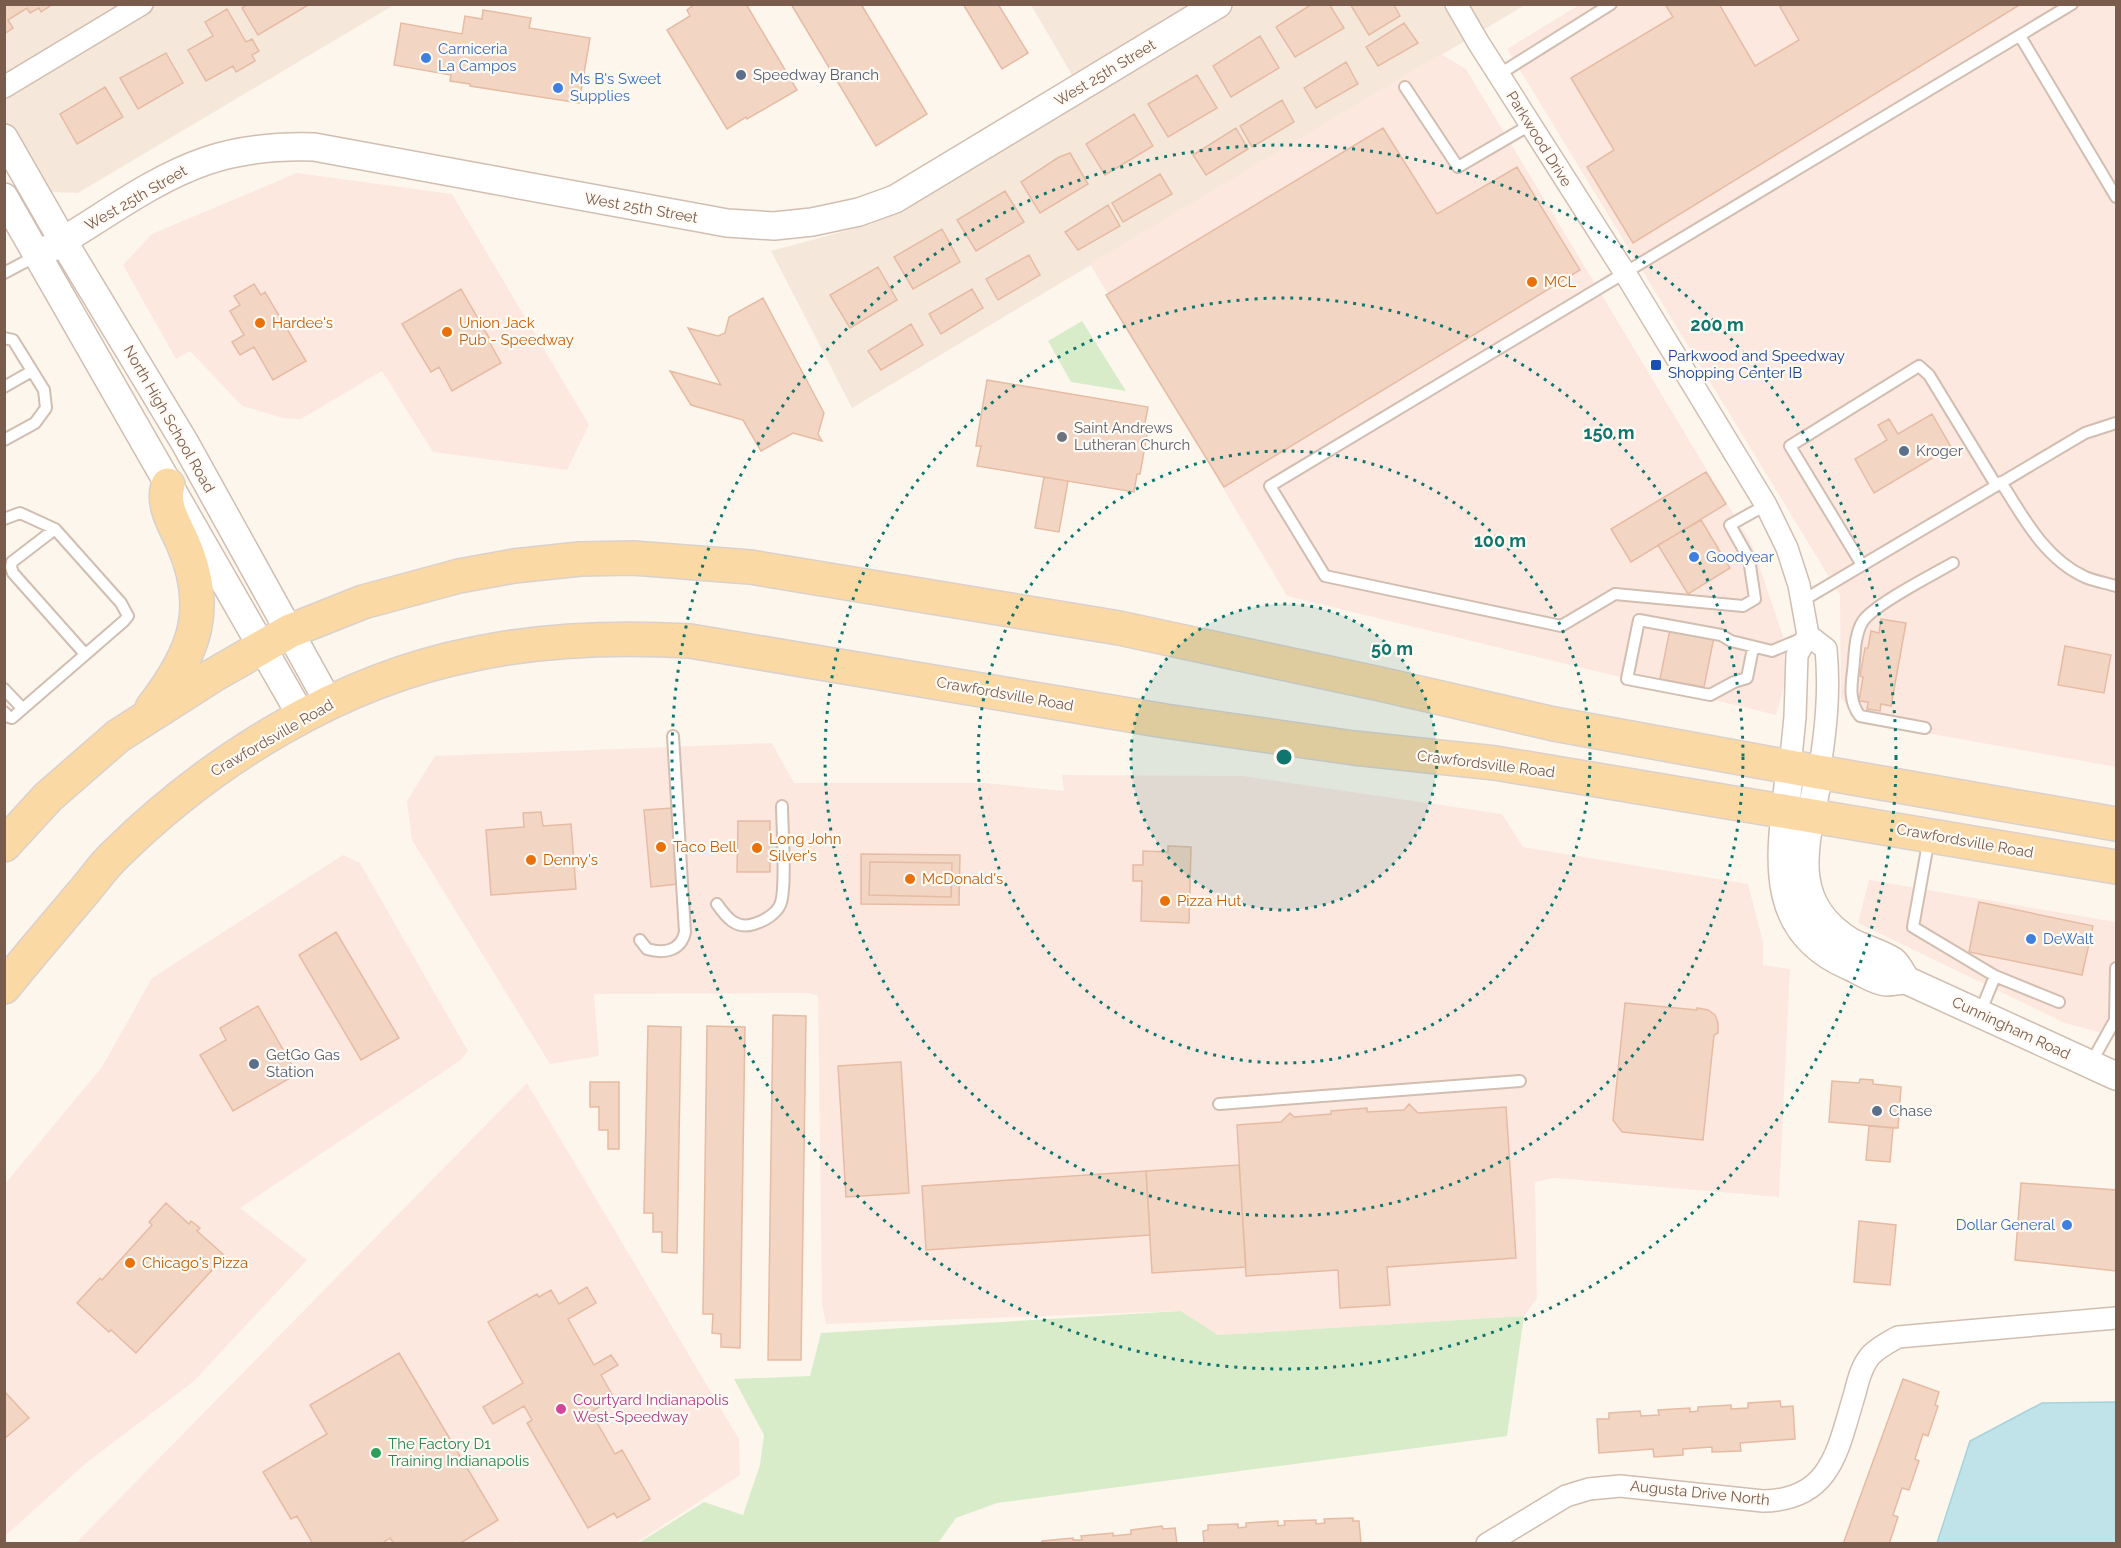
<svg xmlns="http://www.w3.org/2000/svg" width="2121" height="1548" viewBox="0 0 2121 1548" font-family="Raleway,sans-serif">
	<rect width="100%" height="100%" fill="#fdf6ec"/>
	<!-- residential -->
	<path fill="#f5e8da" d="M 4,5 L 394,5 L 78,193 L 45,192 L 5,124 Z
		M 1031,5 L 1525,5 L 852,408 L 771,251 L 871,224 L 1086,99 Z"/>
	<!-- commercial -->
	<path fill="#fde8e0" d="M 1579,5 L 2116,5 L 2116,767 L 1859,721 L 1841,698 L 1840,595 L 1507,49 Z
		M 1441,54 L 1466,69 L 1752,545 L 1783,636 L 1786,680 L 1776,715 L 1287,596 L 1090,264 Z
		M 297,173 L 452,194 L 589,425 L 567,470 L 433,452 L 382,371 L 301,419 L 283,418 L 242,406 L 190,351 L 176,359 L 123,265 L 152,234 Z
		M 772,743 L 794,783 L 985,783 L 1064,791 L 1062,775 L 1243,776 L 1502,814 L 1523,847 L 1748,884 L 1763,942 L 1763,965 L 1790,969 L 1779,1197 L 1554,1178 L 1535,1182 L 1537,1298 L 1524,1316 L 1218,1335 L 1181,1311 L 826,1324 L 822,1303 L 818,996 L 809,993 L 594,994 L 599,1056 L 550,1064 L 412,840 L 407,801 L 435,756 Z
		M 343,855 L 360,863 L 468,1051 L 461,1060 L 240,1208 L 307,1260 L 194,1381 L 85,1464 L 5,1536 L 5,1184 L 102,1067 L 152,978 Z
		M 1869,880 L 2116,922 L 2116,1037 L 2065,1023 L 1858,923 Z
		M 527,1083 L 739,1439 L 740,1475 L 636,1543 L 520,1544 L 517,1540 L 513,1544 L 75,1544 Z"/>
	<!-- green -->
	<path fill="#d8ecc9" d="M 1082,321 L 1126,391 L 1071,382 L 1048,341 Z
		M 1181,1311 L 1218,1335 L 1524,1316 L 1507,1436 L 997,1503 L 956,1518 L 938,1543 L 714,1544 L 703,1542 L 698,1544 L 637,1544 L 704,1502 L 743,1515 L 760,1465 L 764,1435 L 734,1379 L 810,1376 L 821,1333 Z"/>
	<!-- water -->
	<path fill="#bfe3e8" stroke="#a5d3da" stroke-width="1.5" d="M 2116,1402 L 2116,1543 L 1937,1543 L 1970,1441 L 2042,1403 Z"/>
	<!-- building -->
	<path fill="#f3d5c3" stroke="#e6bba3" stroke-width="1.5" fill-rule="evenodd" d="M 4,4 L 53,4 L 41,12 L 39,8 L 30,13 L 27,8 L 8,20 L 13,28 L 4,34 Z
		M 248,4 L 310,4 L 258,35 L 242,8 Z
		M 695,4 L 746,4 L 797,90 L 747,119 L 746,117 L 727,129 L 667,30 L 690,16 L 687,10 Z
		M 791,4 L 861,4 L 927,114 L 876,146 Z
		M 963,4 L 998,4 L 1028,53 L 1002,69 Z
		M 1312,4 L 1329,4 L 1344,28 L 1295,57 L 1276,27 Z
		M 1350,4 L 1395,4 L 1394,5 L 1400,16 L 1369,35 Z
		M 1665,4 L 1719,4 L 1755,66 L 1799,40 L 1780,7 L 1785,4 L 2021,4 L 1633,243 L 1587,167 L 1614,150 L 1571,78 L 1673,17 Z
		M 227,9 L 246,42 L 252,39 L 259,51 L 252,55 L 255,61 L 236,72 L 233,66 L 206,81 L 188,50 L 213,36 L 205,22 Z
		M 483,10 L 531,18 L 529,28 L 590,38 L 579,103 L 470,86 L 470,84 L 450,81 L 451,75 L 394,65 L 401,23 L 462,34 L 465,16 L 482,19 Z
		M 1404,23 L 1418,43 L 1378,66 L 1366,47 Z
		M 1260,36 L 1279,68 L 1231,97 L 1213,66 Z
		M 166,53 L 183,83 L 138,109 L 120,78 Z
		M 1346,62 L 1358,84 L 1316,108 L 1304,88 Z
		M 1197,75 L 1217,108 L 1168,137 L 1148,104 Z
		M 105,87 L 123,117 L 77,144 L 60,114 Z
		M 1282,100 L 1294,122 L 1252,147 L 1240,126 Z
		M 1134,114 L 1153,146 L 1105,175 L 1086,144 Z
		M 1236,128 L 1248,149 L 1206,175 L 1193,155 Z
		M 1383,128 L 1437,214 L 1517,167 L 1580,270 L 1224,487 L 1106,295 Z
		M 1070,153 L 1088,184 L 1040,213 L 1021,182 L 1059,157 Z
		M 1160,174 L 1172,194 L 1123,222 L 1112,203 Z
		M 1005,191 L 1024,222 L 976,251 L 957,220 Z
		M 1108,205 L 1120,226 L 1078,250 L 1065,232 Z
		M 942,229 L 960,262 L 913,289 L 894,257 Z
		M 1029,255 L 1040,275 L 998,300 L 986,279 Z
		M 878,267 L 897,300 L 850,328 L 830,295 Z
		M 254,284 L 261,295 L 265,292 L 306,361 L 273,380 L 254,347 L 240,355 L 232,342 L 244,335 L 230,311 L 240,305 L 234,296 Z
		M 461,289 L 491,341 L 490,343 L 501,363 L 452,391 L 439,367 L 431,372 L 402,324 Z
		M 972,289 L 983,308 L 941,334 L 929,314 Z
		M 763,298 L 824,413 L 818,434 L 822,441 L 793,433 L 761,451 L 743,420 L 691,405 L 670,371 L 721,385 L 688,328 L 718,336 L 725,333 L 729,317 Z
		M 911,324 L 923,345 L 881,370 L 868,351 Z
		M 987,380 L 1148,407 L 1144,428 L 1148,429 L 1140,474 L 1137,474 L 1134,492 L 977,466 L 981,446 L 976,446 Z
		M 1932,414 L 1951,447 L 1874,493 L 1855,459 L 1887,440 L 1878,425 L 1889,419 L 1898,434 Z
		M 1706,472 L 1726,504 L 1631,562 L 1611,529 Z
		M 1044,477 L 1068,481 L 1059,532 L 1035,528 Z
		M 1701,520 L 1730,568 L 1688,594 L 1658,545 Z
		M 1881,619 L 1906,623 L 1891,706 L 1881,704 L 1880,711 L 1867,709 L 1868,702 L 1859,701 L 1863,677 L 1860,676 L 1865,648 L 1868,648 L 1871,631 L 1879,633 Z
		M 1670,629 L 1714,637 L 1704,687 L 1660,679 Z
		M 2065,646 L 2111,655 L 2104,693 L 2058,685 Z
		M 672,808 L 678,884 L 651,887 L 644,810 Z
		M 541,812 L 543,826 L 571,824 L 576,889 L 491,895 L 486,830 L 524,827 L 523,813 Z
		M 738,821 L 770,821 L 770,842 L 777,842 L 777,853 L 770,853 L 770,872 L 737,872 Z
		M 1168,846 L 1191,847 L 1189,923 L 1141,921 L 1142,881 L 1133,881 L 1133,865 L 1143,865 L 1143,851 L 1168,852 Z
		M 861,854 L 960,855 L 959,905 L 861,904 ZM 870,862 L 952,863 L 951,897 L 869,895 Z
		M 870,862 L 952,863 L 951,897 L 869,895 Z
		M 1979,902 L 2093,926 L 2082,975 L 1969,952 Z
		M 336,932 L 399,1038 L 361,1060 L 299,955 Z
		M 1625,1003 L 1697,1010 L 1697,1008 L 1708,1010 L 1715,1015 L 1718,1023 L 1718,1033 L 1714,1035 L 1703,1140 L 1622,1132 L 1613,1120 Z
		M 258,1006 L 297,1074 L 233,1111 L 200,1055 L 226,1040 L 220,1028 Z
		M 773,1015 L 806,1016 L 801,1360 L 768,1360 Z
		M 648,1026 L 681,1027 L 677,1253 L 662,1252 L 662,1232 L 653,1232 L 653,1213 L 644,1213 Z
		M 707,1026 L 745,1027 L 740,1348 L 721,1347 L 721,1334 L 712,1333 L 713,1314 L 703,1314 Z
		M 901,1062 L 909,1193 L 846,1197 L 838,1066 Z
		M 1860,1079 L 1873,1080 L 1873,1084 L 1901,1087 L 1898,1128 L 1829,1122 L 1832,1081 L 1859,1083 Z
		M 590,1082 L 619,1082 L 619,1149 L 608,1149 L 608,1130 L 599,1130 L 599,1107 L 590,1107 Z
		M 1409,1104 L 1418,1113 L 1506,1107 L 1516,1258 L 1387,1267 L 1390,1305 L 1340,1308 L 1338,1270 L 1246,1276 L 1237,1125 L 1281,1122 L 1290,1113 L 1294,1117 L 1331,1114 L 1331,1111 L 1367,1108 L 1367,1112 L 1404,1110 Z
		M 1869,1126 L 1893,1128 L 1890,1162 L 1866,1160 Z
		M 1239,1165 L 1246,1267 L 1152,1273 L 1146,1171 Z
		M 1146,1171 L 1150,1235 L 926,1250 L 922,1186 Z
		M 2021,1183 L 2116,1190 L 2116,1271 L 2015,1260 Z
		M 166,1203 L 189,1224 L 191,1221 L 200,1228 L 197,1231 L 225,1256 L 136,1353 L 111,1330 L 109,1332 L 77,1303 L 100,1278 L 102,1280 L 152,1225 L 149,1222 Z
		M 1859,1221 L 1896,1225 L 1890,1285 L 1854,1282 Z
		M 587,1287 L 596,1303 L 568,1319 L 594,1365 L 611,1355 L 618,1365 L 601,1375 L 614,1398 L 591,1412 L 615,1454 L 622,1450 L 650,1499 L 617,1518 L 614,1513 L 588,1528 L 527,1423 L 532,1420 L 524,1406 L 493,1424 L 483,1407 L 523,1383 L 488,1322 L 537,1294 L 539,1297 L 551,1290 L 559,1304 Z
		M 399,1353 L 498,1520 L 459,1544 L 394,1544 L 390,1538 L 381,1544 L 313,1544 L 297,1516 L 291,1519 L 263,1472 L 327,1434 L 310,1405 Z
		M 1903,1379 L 1939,1392 L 1935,1405 L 1938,1406 L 1928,1436 L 1923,1434 L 1915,1459 L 1919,1461 L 1909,1490 L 1902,1488 L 1893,1515 L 1898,1517 L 1889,1544 L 1843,1544 Z
		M 4,1391 L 29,1418 L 4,1439 Z
		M 1780,1401 L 1781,1407 L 1793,1406 L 1795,1439 L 1740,1443 L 1741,1451 L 1712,1452 L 1712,1447 L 1683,1449 L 1683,1455 L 1654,1457 L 1653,1449 L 1599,1453 L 1597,1419 L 1609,1419 L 1609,1413 L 1640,1411 L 1641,1416 L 1659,1415 L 1658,1410 L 1690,1408 L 1690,1412 L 1698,1411 L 1698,1407 L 1731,1405 L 1731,1409 L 1748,1408 L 1748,1403 Z
		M 1353,1518 L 1353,1521 L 1359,1521 L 1361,1544 L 1204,1544 L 1203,1531 L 1208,1530 L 1208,1525 L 1238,1524 L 1238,1528 L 1246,1527 L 1246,1523 L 1278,1521 L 1278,1526 L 1285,1525 L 1284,1521 L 1316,1520 L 1316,1524 L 1325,1523 L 1324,1519 Z
		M 1162,1526 L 1163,1529 L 1175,1528 L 1177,1544 L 1042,1544 L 1042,1541 L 1073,1538 L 1073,1540 L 1082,1540 L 1081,1536 L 1113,1533 L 1113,1536 L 1131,1534 L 1131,1530 Z"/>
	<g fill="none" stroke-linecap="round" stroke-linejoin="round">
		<!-- service casing -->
		<g stroke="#d1beb0" stroke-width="14">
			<path id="service" d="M 2020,36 L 2116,197
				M 1498,75 L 1611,4
				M 1405,87 L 1458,167 L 1530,125
				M 4,273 L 36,256
				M 4,338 L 13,340 L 44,390 L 46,408 L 35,423 L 4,440
				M 4,387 L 32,371
				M 2001,482 C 2023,517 2045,559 2085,577 C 2094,581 2106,583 2116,586
				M 1766,505 L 1730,525 L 1749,559 L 1755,599 L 1743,606 L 1615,594 L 1561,626 L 1325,576 L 1270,486 L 2072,4
				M 4,519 L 20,513 L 55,529 L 121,603 L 128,616 L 124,621 L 12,718 L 9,717 L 4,712
				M 55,529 L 12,562 L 11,567 L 13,573 L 85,654
				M 1862,565 L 1790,446 L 1919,366 L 1929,375 L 1996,485
				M 1802,601 L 2085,433 L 2116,423
				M 1753,648 L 1747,678 L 1734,682 L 1710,695 L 1627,679 L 1639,620 L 1721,635 L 1731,641 L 1772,651 L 1803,638
				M 4,689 L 22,708
				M 1925,728 L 1860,716 C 1849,702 1851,687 1853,671 C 1855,656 1854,635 1863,621 C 1875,604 1932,575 1953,563
				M 1929,838 L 1913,927 L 1995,976 L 2059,1002
				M 717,904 C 726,917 736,930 754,924 C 764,921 776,914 780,905 C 787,891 782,825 782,806
				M 640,940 L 647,949 C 664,954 681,951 685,932 L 673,736
				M 1980,1013 L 1995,976
				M 2091,1063 L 2115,1020 L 2116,968
				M 1219,1104 L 1520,1081"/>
		</g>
		<!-- minor casing -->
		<g stroke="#d1beb0" stroke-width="24">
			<path id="minor" d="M 1456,4 L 1478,42 L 1625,273 L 1766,505 L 1787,548 L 1799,585 L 1808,635 L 1797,655 L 1795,717 L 1790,767
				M 4,87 L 142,4
				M 1808,635 L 1826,649 C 1830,691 1826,730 1819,773
				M 1487,1544 L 1566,1496 L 1589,1489 L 1620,1486 L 1763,1501 C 1833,1500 1838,1447 1855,1393 C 1858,1380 1862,1365 1871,1355 C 1879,1347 1889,1342 1898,1337 L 2116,1318"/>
		</g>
		<!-- tertiary casing -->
		<g stroke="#d1beb0" stroke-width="30">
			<path id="tertiary" d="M 4,138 L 63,241 L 185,443 L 329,703
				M 4,197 L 302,717
				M 38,255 C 94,225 145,182 206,161 C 241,149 277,146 314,147 L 727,223 L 774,226 L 812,222 L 859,212 L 895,199 L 1218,4
				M 1790,767 C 1783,844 1760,928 1849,966 C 1860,971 1875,981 1887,982 C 1893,982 1900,980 1906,980 L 2116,1076
				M 1819,773 C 1808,838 1782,900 1851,942 C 1864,949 1881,953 1893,961 C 1898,965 1902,974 1906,980"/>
		</g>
		<!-- primary casing -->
		<g stroke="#dad1cd" stroke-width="36">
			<path id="primary" d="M 152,708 C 195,653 212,608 182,541 C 174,523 162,505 168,485
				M 4,845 L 48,797 L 118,736 L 212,676 L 290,631 L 363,602 L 459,576 L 514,566 L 580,559 L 633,558 L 750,567 L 1119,628 L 1380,684 L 1554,724 L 1790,767 L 2116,824
				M 4,987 C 29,956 55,926 80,896 C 92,883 102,867 115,855 C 211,760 340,680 474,654 C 545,639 618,637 690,641 L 1165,721 L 1354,748 L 1495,763 L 1591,779 L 2116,867"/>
		</g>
		<!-- service -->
		<use href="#service" stroke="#fff" stroke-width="10"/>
		<!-- minor -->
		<use href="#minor" stroke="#fff" stroke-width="21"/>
		<!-- tertiary -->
		<use href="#tertiary" stroke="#fff" stroke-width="27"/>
		<!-- primary -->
		<use href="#primary" stroke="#fbd9a5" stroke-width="33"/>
	</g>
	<!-- distance rings -->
	<circle cx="1284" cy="757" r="153" fill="#0f766e" fill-opacity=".12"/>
	<g fill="none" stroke="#0f766e" stroke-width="3" stroke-dasharray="3 6">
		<circle cx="1284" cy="757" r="153"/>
		<circle cx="1284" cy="757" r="306"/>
		<circle cx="1284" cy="757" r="459"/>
		<circle cx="1284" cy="757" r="612"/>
	</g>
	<!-- markers -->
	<g fill="#3f7fe0" stroke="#fffaf3" stroke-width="2">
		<circle cx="426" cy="58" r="6"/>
		<circle cx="558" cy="88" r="6"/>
		<circle cx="1694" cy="557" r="6"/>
		<circle cx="2031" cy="939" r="6"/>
		<circle cx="2067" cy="1225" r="6"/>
	</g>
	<g fill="#5c6f8a" stroke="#fffaf3" stroke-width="2">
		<circle cx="741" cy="75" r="6"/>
		<circle cx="1904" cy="451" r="6"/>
		<circle cx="254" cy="1064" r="6"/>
		<circle cx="1877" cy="1111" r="6"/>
	</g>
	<g fill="#e8710a" stroke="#fffaf3" stroke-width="2">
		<circle cx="1532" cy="282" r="6"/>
		<circle cx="260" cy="323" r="6"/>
		<circle cx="447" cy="332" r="6"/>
		<circle cx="661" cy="847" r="6"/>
		<circle cx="757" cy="848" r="6"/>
		<circle cx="531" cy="860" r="6"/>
		<circle cx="910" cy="879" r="6"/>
		<circle cx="1165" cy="901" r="6"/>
		<circle cx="130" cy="1263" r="6"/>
	</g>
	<rect fill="#1a4fb4" stroke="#fffaf3" stroke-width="2" x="1650" y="359" width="12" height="12" rx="3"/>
	<circle fill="#6b7280" stroke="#fffaf3" stroke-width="2" cx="1062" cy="437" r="6"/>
	<circle fill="#d1479c" stroke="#fffaf3" stroke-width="2" cx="561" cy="1409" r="6"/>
	<circle fill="#2e9e5b" stroke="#fffaf3" stroke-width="2" cx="376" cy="1453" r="6"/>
	<g text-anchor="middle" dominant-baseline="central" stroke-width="4.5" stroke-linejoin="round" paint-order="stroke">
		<!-- shop labels -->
		<g font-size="15" fill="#366cbe" stroke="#fffaf3" text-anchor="start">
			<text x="438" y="49">Carniceria<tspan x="438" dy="17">La Campos</tspan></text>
			<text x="570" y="79">Ms B's Sweet<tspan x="570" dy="17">Supplies</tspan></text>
			<text x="1706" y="557">Goodyear</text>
			<text x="2043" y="939">DeWalt</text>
			<text x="2055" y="1225" text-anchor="end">Dollar General</text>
		</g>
		<!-- street labels -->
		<g font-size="15" fill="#7a5c4d" stroke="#fffaf3">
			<text transform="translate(1105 73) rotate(-31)">West 25th Street</text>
			<text transform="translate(1539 139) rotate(58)">Parkwood Drive</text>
			<text transform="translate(136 198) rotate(-30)">West 25th Street</text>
			<text transform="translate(641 208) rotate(10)">West 25th Street</text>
			<text transform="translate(169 419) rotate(60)">North High School Road</text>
			<text transform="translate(1005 694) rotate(10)">Crawfordsville Road</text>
			<text transform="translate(272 738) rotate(-30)">Crawfordsville Road</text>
			<text transform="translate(1486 764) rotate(7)">Crawfordsville Road</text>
			<text transform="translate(1965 841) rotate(10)">Crawfordsville Road</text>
			<text transform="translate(2011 1028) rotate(25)">Cunningham Road</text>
			<text transform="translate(1700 1493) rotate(6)">Augusta Drive North</text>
		</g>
		<!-- service labels -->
		<g font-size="15" fill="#4e5e75" stroke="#fffaf3" text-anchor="start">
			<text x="753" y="75">Speedway Branch</text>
			<text x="1916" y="451">Kroger</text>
			<text x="266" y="1055">GetGo Gas<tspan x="266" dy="17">Station</tspan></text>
			<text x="1889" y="1111">Chase</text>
		</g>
		<!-- food labels -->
		<g font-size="15" fill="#c56008" stroke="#fffaf3" text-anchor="start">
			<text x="1544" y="282">MCL</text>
			<text x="272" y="323">Hardee's</text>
			<text x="459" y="323">Union Jack<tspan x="459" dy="17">Pub - Speedway</tspan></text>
			<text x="769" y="839">Long John<tspan x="769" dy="17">Silver's</tspan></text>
			<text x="673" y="847">Taco Bell</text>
			<text x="543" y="860">Denny's</text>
			<text x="922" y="879">McDonald's</text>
			<text x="1177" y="901">Pizza Hut</text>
			<text x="142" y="1263">Chicago's Pizza</text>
		</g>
		<!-- transit labels -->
		<g font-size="15" fill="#164399" stroke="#fffaf3" text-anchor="start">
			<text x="1668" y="356">Parkwood and Speedway<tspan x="1668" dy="17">Shopping Center IB</tspan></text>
		</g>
		<!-- worship labels -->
		<g font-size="15" fill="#5b616d" stroke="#fffaf3" text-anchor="start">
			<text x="1074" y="428">Saint Andrews<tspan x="1074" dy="17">Lutheran Church</tspan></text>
		</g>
		<!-- hotel labels -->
		<g font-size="15" fill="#b23c85" stroke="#fffaf3" text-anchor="start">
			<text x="573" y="1400">Courtyard Indianapolis<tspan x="573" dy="17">West-Speedway</tspan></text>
		</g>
		<!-- leisure labels -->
		<g font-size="15" fill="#27864d" stroke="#fffaf3" text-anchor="start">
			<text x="388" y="1444">The Factory D1<tspan x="388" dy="17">Training Indianapolis</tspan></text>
		</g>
	</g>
	<circle cx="1284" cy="757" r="9" fill="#0f766e" stroke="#fffaf3" stroke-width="3"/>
	<g font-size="18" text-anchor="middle" font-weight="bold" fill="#0f766e" stroke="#fffaf3" stroke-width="4.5" stroke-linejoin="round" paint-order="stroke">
		<text x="1717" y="331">200 m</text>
		<text x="1609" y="439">150 m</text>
		<text x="1500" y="547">100 m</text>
		<text x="1392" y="655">50 m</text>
	</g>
	<!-- border -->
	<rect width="2121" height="1548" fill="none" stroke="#7a5c4d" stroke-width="12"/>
</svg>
